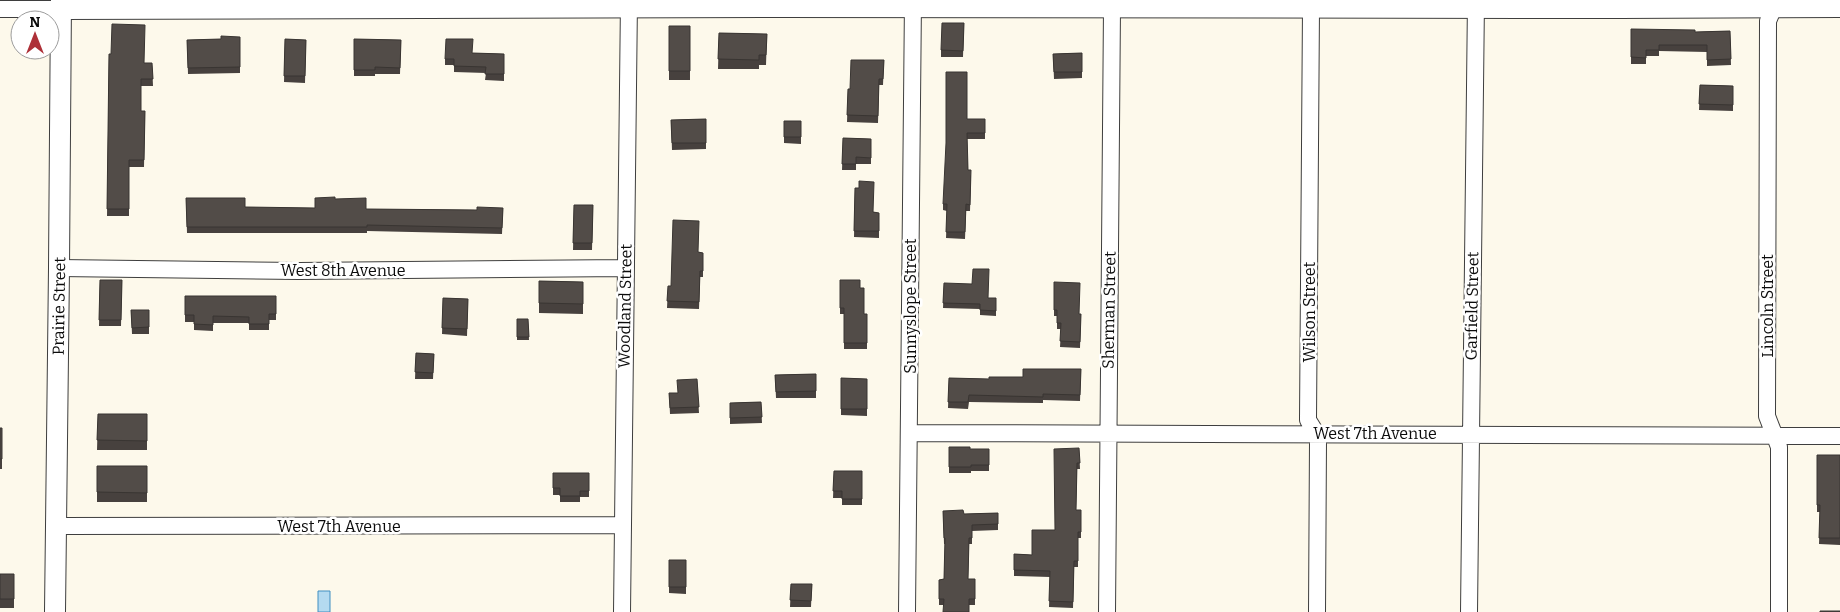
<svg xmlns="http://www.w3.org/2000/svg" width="1840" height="612" viewBox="0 0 1840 612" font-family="Bitter,serif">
	<rect width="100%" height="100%" fill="#fdf9eb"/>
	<!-- water -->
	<path fill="#b4daf0" stroke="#418fc1" d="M 318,591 L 330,591 L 330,612 L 318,612 Z"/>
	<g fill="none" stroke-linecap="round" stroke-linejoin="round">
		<!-- minor casing -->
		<g stroke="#3e3e3e" stroke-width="18">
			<path id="minor" d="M 1777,0 L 1768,21 L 1767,416 L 1779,447 L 1779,612
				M 1311,8 L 1308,420 L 1316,433 L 1318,441 L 1317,612
				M 0,9 L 60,9
				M 59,268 L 299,271 L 626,268
				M 909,433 L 1840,436
				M 56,526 L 622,525
				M 622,612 L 629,0
				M 907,612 L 913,0
				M 1107,612 L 1112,8
				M 1469,612 L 1476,0"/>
		</g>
		<!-- tertiary casing -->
		<g stroke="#3e3e3e" stroke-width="22">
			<path id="tertiary" d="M 60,9 L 776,7 L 1619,8 L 1840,7
				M 55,612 L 59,268 L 61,0"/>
		</g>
		<!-- minor -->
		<use href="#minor" stroke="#fff" stroke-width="16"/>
		<!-- tertiary -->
		<use href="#tertiary" stroke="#fff" stroke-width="20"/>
	</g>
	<!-- wall -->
	<path fill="#47413e" d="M 964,23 L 963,57 L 941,57 L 941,50 Z
		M 669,26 L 690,26 L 690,80 L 669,80 Z
		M 1631,29 L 1695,32 L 1730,31 L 1731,65 L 1707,66 L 1707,52 L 1659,51 L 1659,56 L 1646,56 L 1646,64 L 1631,64 Z
		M 719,33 L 767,34 L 766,65 L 759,65 L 759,69 L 718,69 Z
		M 240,37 L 240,73 L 188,74 L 187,40 L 221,39 Z
		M 285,39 L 306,40 L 305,83 L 284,82 Z
		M 354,39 L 401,40 L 400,74 L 375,74 L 375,76 L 354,76 Z
		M 472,53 L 504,54 L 504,81 L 485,80 L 486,73 L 454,72 L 454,65 L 445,65 L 445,59 Z
		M 1082,53 L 1082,78 L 1054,79 L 1053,54 Z
		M 109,54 L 144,63 L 152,63 L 153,86 L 141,86 L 141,111 L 145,111 L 144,167 L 129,167 L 129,216 L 107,216 Z
		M 884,60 L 883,85 L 879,85 L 878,123 L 847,122 L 848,89 L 850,89 Z
		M 1700,85 L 1733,86 L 1733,111 L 1699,110 Z
		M 706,119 L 706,149 L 672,150 L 671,120 Z
		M 967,119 L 985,119 L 985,139 L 967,139 L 968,170 L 971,176 L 970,211 L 966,211 L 965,239 L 946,238 L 947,211 L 943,210 L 943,204 Z
		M 784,121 L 801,121 L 801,144 L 784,143 Z
		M 843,138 L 871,139 L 871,164 L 856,164 L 856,170 L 842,170 Z
		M 855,188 L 873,212 L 879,213 L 879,238 L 854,237 Z
		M 186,198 L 245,207 L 315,208 L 335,199 L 366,209 L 477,210 L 503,208 L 502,234 L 367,231 L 367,233 L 187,233 Z
		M 574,205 L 593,205 L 592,250 L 573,250 Z
		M 699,252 L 703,253 L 703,277 L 700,277 L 699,309 L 667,308 L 668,286 L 671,286 Z
		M 100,280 L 122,280 L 121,326 L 99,326 Z
		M 840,280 L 860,288 L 864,314 L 867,314 L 867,349 L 844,349 L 844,314 L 840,314 Z
		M 539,281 L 583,282 L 583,314 L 539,313 Z
		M 1054,282 L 1079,314 L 1081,314 L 1080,348 L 1060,347 L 1061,329 L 1057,329 L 1057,316 L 1054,316 Z
		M 944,283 L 988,298 L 996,298 L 996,316 L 980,315 L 980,309 L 943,308 Z
		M 185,296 L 276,296 L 276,320 L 269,320 L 269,330 L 249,330 L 249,323 L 213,323 L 213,331 L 194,330 L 194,322 L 185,322 Z
		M 443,298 L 468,299 L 467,336 L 442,334 Z
		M 131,310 L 149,310 L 149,334 L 132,334 Z
		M 517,319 L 528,319 L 529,340 L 517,340 Z
		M 416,353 L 434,354 L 433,379 L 415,379 Z
		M 1081,369 L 1080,401 L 1043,400 L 1043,403 L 969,402 L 968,409 L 948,408 L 949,378 L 989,379 L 1023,377 Z
		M 816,374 L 816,398 L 776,398 L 775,375 Z
		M 841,378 L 867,379 L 867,416 L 841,415 Z
		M 697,379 L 699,413 L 670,414 L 669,393 L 678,393 Z
		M 761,402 L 762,423 L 730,424 L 730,403 Z
		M 98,414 L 147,414 L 147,450 L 97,450 Z
		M 0,428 L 2,428 L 2,469 L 0,469 Z
		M 949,447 L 970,449 L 989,449 L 989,471 L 971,471 L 971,473 L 949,473 Z
		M 1079,448 L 1080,469 L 1077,469 L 1076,510 L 1081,510 L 1081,538 L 1078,538 L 1078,567 L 1074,567 L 1073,608 L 1049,607 L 1050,577 L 1014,576 L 1014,554 L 1032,555 L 1055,530 Z
		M 1817,455 L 1840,487 L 1840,545 L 1819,544 L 1820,512 L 1817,512 Z
		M 97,466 L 147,466 L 147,502 L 97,502 Z
		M 834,471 L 862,471 L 862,505 L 842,505 L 842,498 L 833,498 Z
		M 553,473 L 589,473 L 589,497 L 580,497 L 580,502 L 560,502 L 560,495 L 553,495 Z
		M 943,511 L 964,514 L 998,513 L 998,530 L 972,531 L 972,544 L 969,544 L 968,579 L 975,579 L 975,605 L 939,605 L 939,580 L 944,579 L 945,544 L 944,544 Z
		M 669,560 L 686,560 L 686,594 L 669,593 Z
		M 0,574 L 14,574 L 14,608 L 0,608 Z
		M 791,584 L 812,584 L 811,607 L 790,607 Z"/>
	<!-- building -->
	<path fill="#524c48" stroke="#393532" d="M 942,23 L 964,23 L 963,51 L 941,50 Z
		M 112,24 L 145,25 L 144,63 L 152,63 L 153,79 L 141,79 L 141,111 L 145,111 L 144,160 L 129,160 L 129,209 L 107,209 L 109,54 L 111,54 Z
		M 669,26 L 690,26 L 690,71 L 669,71 Z
		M 1631,29 L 1695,30 L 1695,32 L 1730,31 L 1731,59 L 1707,60 L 1707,45 L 1659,45 L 1659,50 L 1646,50 L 1646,58 L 1631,57 Z
		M 719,33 L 767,34 L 766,55 L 759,55 L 759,60 L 718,59 Z
		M 221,36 L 240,37 L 240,67 L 188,68 L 187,40 L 221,39 Z
		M 285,39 L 306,40 L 305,76 L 284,76 Z
		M 354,39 L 401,40 L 400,68 L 375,67 L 375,70 L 354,70 Z
		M 446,39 L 473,39 L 472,53 L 504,54 L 504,74 L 485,74 L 486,67 L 454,66 L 454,59 L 445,59 Z
		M 1082,53 L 1082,72 L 1054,72 L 1053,54 Z
		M 851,60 L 884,60 L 883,79 L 879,79 L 878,116 L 847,115 L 848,89 L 850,89 Z
		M 946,72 L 967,72 L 967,119 L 985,119 L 985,133 L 967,133 L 968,170 L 971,170 L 970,205 L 966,204 L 965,232 L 946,232 L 947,204 L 943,204 L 946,143 Z
		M 1700,85 L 1733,86 L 1733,105 L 1699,104 Z
		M 706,119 L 706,143 L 672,143 L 671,120 Z
		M 784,121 L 801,121 L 801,137 L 784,137 Z
		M 843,138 L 871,139 L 871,158 L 856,157 L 856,164 L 842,164 Z
		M 859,181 L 874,182 L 873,212 L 879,213 L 879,231 L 854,231 L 855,188 L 859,188 Z
		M 335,197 L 335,199 L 366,198 L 366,209 L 477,210 L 477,207 L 503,208 L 502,228 L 367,225 L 367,227 L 187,227 L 186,198 L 245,198 L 245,207 L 315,208 L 315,198 Z
		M 574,205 L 593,205 L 592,243 L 573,243 Z
		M 673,220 L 699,221 L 698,252 L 703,253 L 703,271 L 700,271 L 699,302 L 667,301 L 668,286 L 671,286 Z
		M 973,269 L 989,269 L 988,298 L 996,298 L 996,311 L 980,310 L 980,304 L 943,303 L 944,283 L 972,284 Z
		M 100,280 L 122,280 L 121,320 L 99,320 Z
		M 840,280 L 860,280 L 860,288 L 864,288 L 864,314 L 867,314 L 867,343 L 844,343 L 844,308 L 840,308 Z
		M 539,281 L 583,282 L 583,304 L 539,303 Z
		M 1054,282 L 1080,283 L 1079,314 L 1081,314 L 1080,342 L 1060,341 L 1061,323 L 1057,323 L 1057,310 L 1054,310 Z
		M 185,296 L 276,296 L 276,314 L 269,314 L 269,324 L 249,324 L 249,317 L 213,316 L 213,325 L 194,324 L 194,315 L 185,315 Z
		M 443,298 L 468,299 L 467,329 L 442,328 Z
		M 131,310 L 149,310 L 149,327 L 132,328 Z
		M 517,319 L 528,319 L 529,337 L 517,337 Z
		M 416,353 L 434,354 L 433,373 L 415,372 Z
		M 1023,369 L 1081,369 L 1080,395 L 1043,394 L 1043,397 L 969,395 L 968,402 L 948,402 L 949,378 L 989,379 L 989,377 L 1023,377 Z
		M 816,374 L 816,391 L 776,392 L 775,375 Z
		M 841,378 L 867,379 L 867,409 L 841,409 Z
		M 697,379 L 699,407 L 670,408 L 669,393 L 678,393 L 677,380 Z
		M 761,402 L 762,417 L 730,418 L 730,403 Z
		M 98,414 L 147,414 L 147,441 L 97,440 Z
		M 0,428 L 2,428 L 2,459 L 0,459 Z
		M 949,447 L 970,447 L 970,449 L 989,449 L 989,465 L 971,465 L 971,467 L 949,467 Z
		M 1079,448 L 1080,463 L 1077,463 L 1076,510 L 1081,510 L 1081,532 L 1078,532 L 1078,561 L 1074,561 L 1073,602 L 1049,601 L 1050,571 L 1014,570 L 1014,554 L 1032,555 L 1032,530 L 1055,530 L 1054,449 Z
		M 1817,455 L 1840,455 L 1840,538 L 1819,538 L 1820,505 L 1817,505 Z
		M 97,466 L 147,466 L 147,493 L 97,492 Z
		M 834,471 L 862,471 L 862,499 L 842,499 L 842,491 L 833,491 Z
		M 553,473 L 589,473 L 589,491 L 580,491 L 580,496 L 560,496 L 560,488 L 553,488 Z
		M 963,510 L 964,514 L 998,513 L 998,524 L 972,525 L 972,538 L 969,538 L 968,579 L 975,579 L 975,599 L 969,599 L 969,612 L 943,612 L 944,599 L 939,599 L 939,580 L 944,579 L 945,538 L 944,538 L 943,511 Z
		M 669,560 L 686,560 L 686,587 L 669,587 Z
		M 0,574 L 14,574 L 14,599 L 0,599 Z
		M 791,584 L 812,584 L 811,601 L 790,600 Z
		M 1820,611 L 1840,611 L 1840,612 L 1820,612 Z"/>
	<g text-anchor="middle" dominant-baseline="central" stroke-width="5" stroke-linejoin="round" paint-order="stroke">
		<!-- street labels -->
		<g font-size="16" fill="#0b0b0b" stroke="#fff">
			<text x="343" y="270">West 8th Avenue</text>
			<text transform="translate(59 306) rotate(-89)">Prairie Street</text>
			<text transform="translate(625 306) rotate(-89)">Woodland Street</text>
			<text transform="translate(910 306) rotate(-90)">Sunnyslope Street</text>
			<text transform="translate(1472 306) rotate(-89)">Garfield Street</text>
			<text transform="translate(1767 306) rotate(-90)">Lincoln Street</text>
			<text transform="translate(1109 310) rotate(-89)">Sherman Street</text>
			<text transform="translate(1309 312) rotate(-90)">Wilson Street</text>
			<text x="1375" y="433">West 7th Avenue</text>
			<text x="339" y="526">West 7th Avenue</text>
		</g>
	</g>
	<!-- north arrow -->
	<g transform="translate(35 35)"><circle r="24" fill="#ffffff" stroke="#9d9d9d"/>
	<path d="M0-4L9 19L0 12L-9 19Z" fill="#ae3038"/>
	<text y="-8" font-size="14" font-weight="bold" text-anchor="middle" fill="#0b0b0b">N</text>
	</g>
</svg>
